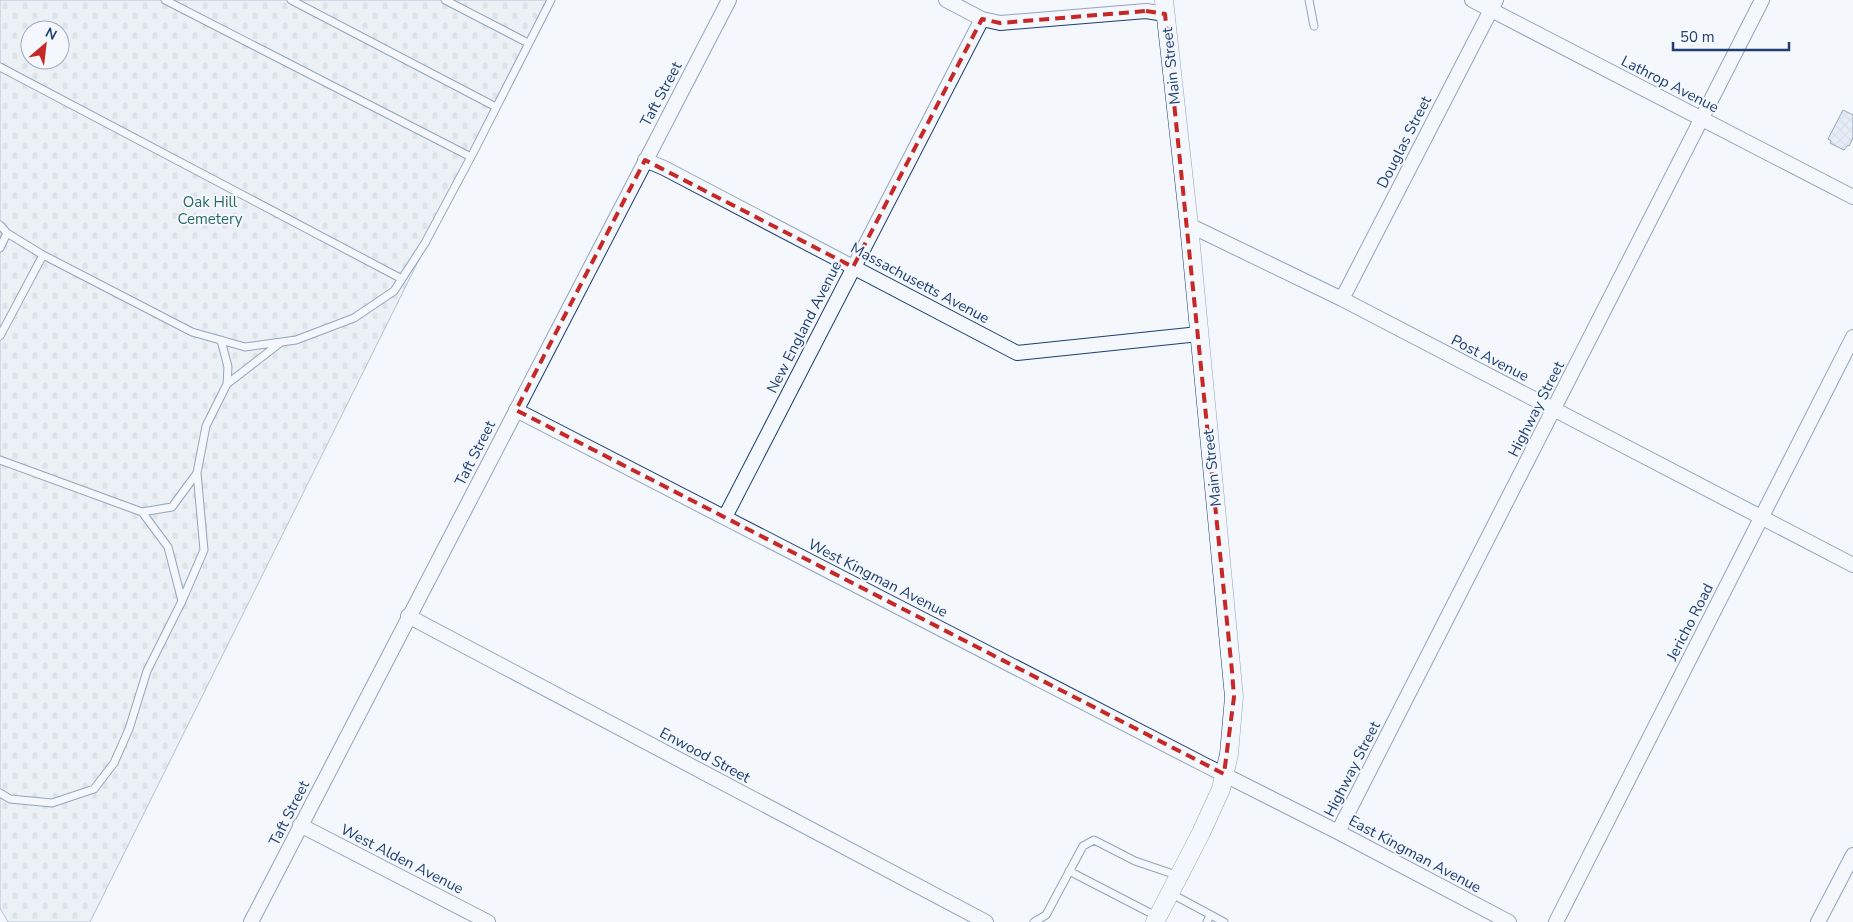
<svg xmlns="http://www.w3.org/2000/svg" width="1853" height="922" viewBox="0 0 1853 922" font-family="'Nunito Sans',sans-serif">
	<defs>
		<pattern id="cemetery-stones" width="16" height="16" patternUnits="userSpaceOnUse" patternTransform="scale(1.25)"><rect width="16" height="16" fill="#e3e9f0"/><path d="M2 7V4a2 2 0 0 1 4 0v3zM10 15v-3a2 2 0 0 1 4 0v3z" fill="#c2c9d1"/></pattern>
		<pattern id="building-cross-hatch" width="8" height="8" patternUnits="userSpaceOnUse" patternTransform="scale(1.25)"><rect width="8" height="8" fill="#d5e0f0"/><path d="M0 0l8 8M0 8l8-8" fill="none" stroke="#b6c1d1"/></pattern>
	</defs>
	<rect width="100%" height="100%" fill="#f4f7fb"/>
	<!-- cemetery -->
	<path fill="url(#cemetery-stones)" stroke="#687fa3" fill-rule="evenodd" d="M 0,0 L 548,0 L 90,922 L 8,922 L 0,908 ZM 30,30 L 60,30 L 60,60 L 30,60 Z"/>
	<!-- building -->
	<path fill="url(#building-cross-hatch)" stroke="#1d3f73" d="M 1843,110 L 1853,115 L 1853,138 L 1849,146 L 1848,145 L 1844,150 L 1830,143 L 1831,141 L 1828,139 Z"/>
	<g fill="none" stroke-linecap="round" stroke-linejoin="round">
		<!-- service casing -->
		<g stroke="#1d3f73" stroke-width="9">
			<path id="service" d="M 165,0 L 471,157
				M 291,0 L 496,107
				M 445,0 L 528,43
				M 1309,0 L 1314,26
				M 0,67 L 402,279
				M 0,225 L 7,233 L 43,255 L 192,332 L 245,347 L 296,340 L 354,318 L 394,291 L 425,243 L 473,153 L 551,0
				M 0,248 L 7,233
				M 0,336 L 43,255
				M 221,340 L 228,367 L 227,384
				M 0,460 L 142,512 L 172,507 L 197,473
				M 142,512 L 168,547 L 182,601
				M 0,793 L 10,799 L 52,803 L 94,789 L 114,763 L 129,729 L 147,671 L 182,601 L 204,550 L 197,473 L 206,426 L 227,384 L 280,343
				M 1069,871 L 1158,917
				M 1170,893 L 1224,922
				M 1034,922 L 1046,915 L 1083,846 L 1094,840 L 1135,861 L 1179,876
				M 1207,922 L 1210,915"/>
		</g>
		<!-- minor casing -->
		<g stroke="#1d3f73" stroke-width="16">
			<path id="minor" d="M 946,0 L 982,19 L 1000,23 L 1146,11 L 1165,14
				M 1472,0 L 1853,197
				M 645,160 L 664,168 L 1017,353 L 1199,334
				M 1189,225 L 1342,299 L 1853,565
				M 1342,299 L 1496,0
				M 516,410 L 1205,765 L 1338,832 L 1509,922
				M 725,517 L 982,19
				M 408,616 L 986,922
				M 300,825 L 488,922
				M 1338,832 L 1762,0
				M 251,922 L 729,0
				M 1556,922 L 1853,337
				M 1818,922 L 1853,855"/>
		</g>
		<!-- tertiary casing -->
		<g stroke="#1d3f73" stroke-width="19">
			<path id="tertiary" d="M 1155,922 L 1201,833 L 1221,789 L 1229,754 L 1234,697 L 1189,225 L 1164,0"/>
		</g>
		<!-- service -->
		<use href="#service" stroke="#f4f7fb" stroke-width="7"/>
		<!-- minor -->
		<use href="#minor" stroke="#f4f7fb" stroke-width="14"/>
		<!-- tertiary -->
		<use href="#tertiary" stroke="#f4f7fb" stroke-width="18"/>
	</g>
	<!-- marked area -->
	<path d="M0 0H1853V922H0ZM 1146,11 L 1165,14 L 1232,671 L 1234,697 L 1224,774 L 516,410 L 645,160 L 853,267 L 982,19 L 1000,23 Z" fill="#f4f7fb" fill-opacity=".55" fill-rule="evenodd"/>
	<path fill="none" stroke="#c62828" stroke-width="4" stroke-dasharray="10 6" stroke-linejoin="round" d="M 1146,11 L 1165,14 L 1232,671 L 1234,697 L 1224,774 L 516,410 L 645,160 L 853,267 L 982,19 L 1000,23 Z"/>
	<g text-anchor="middle" dominant-baseline="central" stroke-width="4" stroke-linejoin="round" paint-order="stroke">
		<!-- street labels -->
		<g font-size="15" fill="#1d3f73" stroke="#f4f7fb">
			<text transform="translate(1171 66) rotate(-96)">Main Street</text>
			<text transform="translate(1670 84) rotate(27)">Lathrop Avenue</text>
			<text transform="translate(661 94) rotate(-62)">Taft Street</text>
			<text transform="translate(1404 142) rotate(-63)">Douglas Street</text>
			<text transform="translate(920 283) rotate(28)">Massachusetts Avenue</text>
			<text transform="translate(804 327) rotate(-63)">New England Avenue</text>
			<text transform="translate(1490 358) rotate(27)">Post Avenue</text>
			<text transform="translate(1536 409) rotate(-63)">Highway Street</text>
			<text transform="translate(475 453) rotate(-63)">Taft Street</text>
			<text transform="translate(1212 468) rotate(-96)">Main Street</text>
			<text transform="translate(878 578) rotate(27)">West Kingman Avenue</text>
			<text transform="translate(1690 622) rotate(-63)">Jericho Road</text>
			<text transform="translate(705 755) rotate(28)">Enwood Street</text>
			<text transform="translate(1352 769) rotate(-63)">Highway Street</text>
			<text transform="translate(289 813) rotate(-63)">Taft Street</text>
			<text transform="translate(1415 854) rotate(28)">East Kingman Avenue</text>
			<text transform="translate(402 859) rotate(27)">West Alden Avenue</text>
		</g>
		<!-- park labels -->
		<g font-size="15" fill="#2c6c60" stroke="#f4f7fb">
			<text x="210" y="202">Oak Hill<tspan x="210" dy="17">Cemetery</tspan></text>
		</g>
	</g>
	<!-- north arrow -->
	<g transform="translate(45 45) rotate(28)"><circle r="24" fill="#f4f7fb" stroke="#9eadc5"/>
	<path d="M0-4L9 19L0 12L-9 19Z" fill="#c62828"/>
	<text y="-8" font-size="14" font-weight="bold" text-anchor="middle" fill="#1d3f73">N</text>
	</g>
	<!-- scale -->
	<path d="M1673 42v8h116v-8" fill="none" stroke="#1d3f73" stroke-width="2.5"/>
	<text x="1680" y="42" font-size="15" fill="#1d3f73" stroke="#f4f7fb" stroke-width="4" paint-order="stroke">50 m</text>
</svg>
